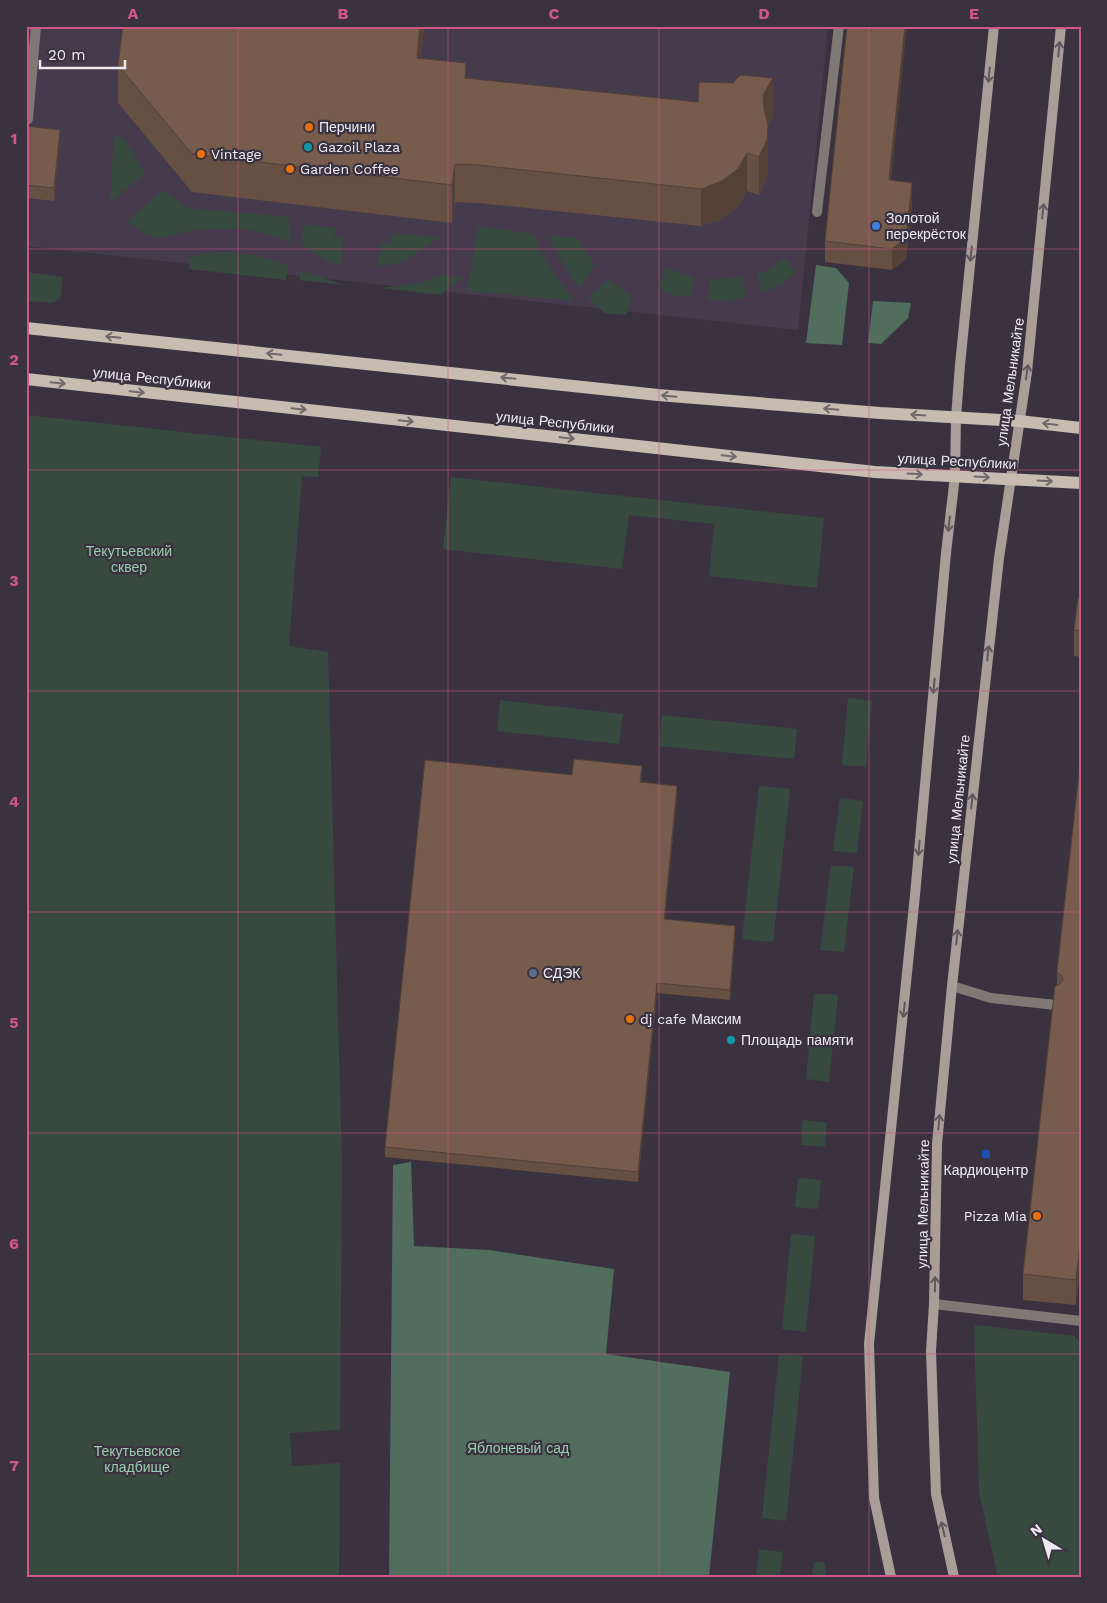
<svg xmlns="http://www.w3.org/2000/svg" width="1107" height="1603" viewBox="0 0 1107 1603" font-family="'Work Sans',sans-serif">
	<rect width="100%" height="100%" fill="#3a333f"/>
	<!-- built -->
	<path fill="#453b4d" d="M 26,26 L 828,26 L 798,330 L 26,246 Z"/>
	<!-- green -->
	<path fill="#384a3f" d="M 114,136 L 123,138 C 132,149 137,162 145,174 L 110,202 Z
		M 162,190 L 188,208 L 289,217 L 291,242 L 269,234 L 242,229 L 212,229 L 188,231 L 162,238 L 149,236 L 127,222 Z
		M 303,224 L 335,228 L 334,237 L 343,238 L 342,265 L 330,263 L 302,245 Z
		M 478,226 L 534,234 C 543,260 557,280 575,301 L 467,291 Z
		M 391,233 L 439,237 C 422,252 401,266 378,266 L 380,242 L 390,243 Z
		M 549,235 L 577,238 L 595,265 L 580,288 C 567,271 556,255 549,235 Z
		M 226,252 C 249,253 267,257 288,266 L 286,280 L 189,269 L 189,257 L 207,253 Z
		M 784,257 L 796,272 L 781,285 L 762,293 L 757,274 L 772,268 Z
		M 667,268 L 694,277 L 691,298 L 673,295 L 657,287 Z
		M 301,271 L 344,285 L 300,280 Z
		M 26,272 L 63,277 L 60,299 L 51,303 L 28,301 Z
		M 440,275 L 463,277 L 440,295 L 383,288 L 420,283 Z
		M 742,276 L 746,296 L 728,301 L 708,300 L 710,279 L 725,279 Z
		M 609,279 L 632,296 L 626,315 L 604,313 L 588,297 Z
		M 26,415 L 321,447 L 318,477 L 302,476 L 289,646 L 328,652 L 342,1163 L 340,1430 L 290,1433 L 292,1466 L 340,1463 L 339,1577 L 26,1577 Z
		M 451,477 L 824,518 L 817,588 L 709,576 L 714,524 L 629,515 L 622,569 L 443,549 Z
		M 848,698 L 872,701 L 866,767 L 842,765 Z
		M 500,700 L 623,714 L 619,744 L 497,731 Z
		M 662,715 L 797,729 L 794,759 L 659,746 Z
		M 759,786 L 790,789 L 773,942 L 742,939 Z
		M 840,798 L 863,801 L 857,853 L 833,851 Z
		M 831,865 L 854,867 L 844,952 L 820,950 Z
		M 814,993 L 838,995 L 829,1082 L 806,1079 Z
		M 803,1120 L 827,1123 L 825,1147 L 801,1145 Z
		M 798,1178 L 821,1180 L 818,1209 L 795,1207 Z
		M 791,1234 L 815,1236 L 806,1332 L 782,1329 Z
		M 974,1325 L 1075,1336 L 1081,1344 L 1081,1577 L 998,1577 L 979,1492 Z
		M 779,1354 L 803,1356 L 786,1521 L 762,1518 Z
		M 759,1549 L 783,1552 L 780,1577 L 756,1577 Z
		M 814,1562 L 824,1562 L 827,1577 L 812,1577 Z"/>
	<!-- forest -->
	<path fill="#516d5d" d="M 816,265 L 836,268 L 849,283 L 842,345 L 806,343 Z
		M 873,301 L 911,303 L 908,318 L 881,344 L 868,343 Z
		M 411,1162 L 414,1246 L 489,1250 L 614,1269 L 606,1354 L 730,1372 L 709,1577 L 389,1577 L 393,1165 Z"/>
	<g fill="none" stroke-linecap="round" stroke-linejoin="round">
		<!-- lane -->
		<path stroke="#7f7975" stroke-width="10" d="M 28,119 L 36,26
			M 817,212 L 839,26
			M 952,986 L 991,998 L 1056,1005
			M 934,1304 L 1081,1321"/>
		<!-- secondary -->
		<path stroke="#a89e97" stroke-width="10" d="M 891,1577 L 874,1498 L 869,1344 L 915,895 L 946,553 L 955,476 L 956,418 L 960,365 L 994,26
			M 954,1577 L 936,1494 L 931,1351 L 934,1304 L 937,1144 L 952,986 L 999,558 L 1027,372 L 1061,26"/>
		<!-- primary -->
		<path stroke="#c7bbb2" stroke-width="12" d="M 26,328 L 658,395 L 880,413 L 1019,421 L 1081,428
			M 26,379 L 875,472 L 1081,483"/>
	</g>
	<!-- wall -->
	<path fill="#664f43" d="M 123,26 L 424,26 L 421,58 L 466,79 L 773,116 L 768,125 L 768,162 L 767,178 L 759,195 L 747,191 L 738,207 L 722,219 L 701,226 L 478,203 L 455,202 L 452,223 L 192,192 L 118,103 L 118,65 Z
		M 26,126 L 60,143 L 54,201 L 26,198 Z
		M 891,180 L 912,204 L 906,259 L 892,270 L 825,262 L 825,241 Z
		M 1081,598 L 1081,657 L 1074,656 L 1074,630 Z
		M 1081,756 L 1076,1305 L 1023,1300 L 1023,1274 L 1057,986 L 1057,972 Z
		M 572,775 L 642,776 L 641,782 L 677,796 L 665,919 L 735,936 L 730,1000 L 657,993 L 638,1182 L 385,1157 L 385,1147 Z"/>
	<!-- shaded-wall -->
	<path fill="#534037" d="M 420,26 L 424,26 L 417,95 L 417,58 Z
		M 905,26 L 907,26 L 889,201 L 889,180 Z
		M 466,63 L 466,100 L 465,78 Z
		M 773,78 L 773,116 L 763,133 L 763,95 Z
		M 768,125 L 768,162 L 767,178 L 759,195 L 759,157 Z
		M 60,130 L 60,143 L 54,201 L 54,188 Z
		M 747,153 L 747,191 L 738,207 L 722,219 L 701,226 L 701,189 Z
		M 455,164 L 455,202 L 452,223 L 452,185 Z
		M 912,183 L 912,204 L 906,259 L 892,270 L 892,249 Z
		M 677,786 L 677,796 L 664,929 L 664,919 Z
		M 735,926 L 735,936 L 730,1000 L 730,990 Z
		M 657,983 L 657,993 L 638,1182 L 638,1172 Z
		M 1081,1236 L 1081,1262 L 1076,1305 L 1076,1280 Z"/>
	<!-- building -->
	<path fill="#775c4e" stroke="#534037" d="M 123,26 L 420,26 L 417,58 L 466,63 L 465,78 L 698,102 L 699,82 L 733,83 L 740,75 L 773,78 L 763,95 L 764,108 L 768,125 L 767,140 L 759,157 L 747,153 L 738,169 L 722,181 L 701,189 L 478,165 L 455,164 L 452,185 L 192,154 L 118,65 Z
		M 847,26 L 905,26 L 889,180 L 912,183 L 906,237 L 892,249 L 825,241 Z
		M 26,126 L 60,130 L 54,188 L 26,185 Z
		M 1078,598 L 1081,598 L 1081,631 L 1074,630 Z
		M 1081,756 L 1081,1236 L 1076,1280 L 1023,1274 L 1055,986 L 1059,985 L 1063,980 L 1062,976 L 1057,972 Z
		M 574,759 L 642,766 L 640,782 L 677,786 L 664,919 L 735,926 L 730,990 L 657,983 L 638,1172 L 385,1147 L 425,760 L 572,775 Z"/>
	<!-- one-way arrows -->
	<defs><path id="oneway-shaft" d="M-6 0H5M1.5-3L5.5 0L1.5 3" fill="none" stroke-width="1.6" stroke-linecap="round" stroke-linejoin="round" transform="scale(1.25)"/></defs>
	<g stroke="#60585e">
		<use href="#oneway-shaft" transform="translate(1059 49) rotate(-84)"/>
		<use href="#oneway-shaft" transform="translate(989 75) rotate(96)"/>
		<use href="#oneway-shaft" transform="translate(1043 211) rotate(-84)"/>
		<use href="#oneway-shaft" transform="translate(971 254) rotate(96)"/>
		<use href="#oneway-shaft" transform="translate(1027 372) rotate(-82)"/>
		<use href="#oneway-shaft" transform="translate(949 524) rotate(96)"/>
		<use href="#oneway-shaft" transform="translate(988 653) rotate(-84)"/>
		<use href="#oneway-shaft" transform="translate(934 686) rotate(95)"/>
		<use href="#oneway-shaft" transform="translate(972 801) rotate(-84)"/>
		<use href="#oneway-shaft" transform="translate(919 848) rotate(95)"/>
		<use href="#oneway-shaft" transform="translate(957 937) rotate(-84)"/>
		<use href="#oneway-shaft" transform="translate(904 1010) rotate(96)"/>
		<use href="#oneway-shaft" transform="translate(939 1122) rotate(-85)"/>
		<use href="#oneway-shaft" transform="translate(935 1284) rotate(-89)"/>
		<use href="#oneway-shaft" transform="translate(943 1529) rotate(-103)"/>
	</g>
	<g stroke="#72696d">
		<use href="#oneway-shaft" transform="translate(113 337) rotate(-174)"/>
		<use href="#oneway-shaft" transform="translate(274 354) rotate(-174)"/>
		<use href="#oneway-shaft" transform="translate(508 378) rotate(-174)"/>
		<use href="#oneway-shaft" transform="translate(58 383) rotate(6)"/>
		<use href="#oneway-shaft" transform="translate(137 392) rotate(6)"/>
		<use href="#oneway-shaft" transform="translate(669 396) rotate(-175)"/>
		<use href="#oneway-shaft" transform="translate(299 409) rotate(6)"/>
		<use href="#oneway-shaft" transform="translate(831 409) rotate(-175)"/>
		<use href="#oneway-shaft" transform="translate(918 415) rotate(-176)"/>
		<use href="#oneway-shaft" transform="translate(406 421) rotate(6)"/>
		<use href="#oneway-shaft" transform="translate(1050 424) rotate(-173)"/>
		<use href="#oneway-shaft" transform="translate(567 438) rotate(6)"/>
		<use href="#oneway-shaft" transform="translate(729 456) rotate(6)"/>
		<use href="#oneway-shaft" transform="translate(915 474) rotate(3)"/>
		<use href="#oneway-shaft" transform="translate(982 477) rotate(3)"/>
		<use href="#oneway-shaft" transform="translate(1045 481) rotate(3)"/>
	</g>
	<!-- grid -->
	<path fill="none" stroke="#cf5788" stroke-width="1" stroke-opacity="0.55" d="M 238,26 L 238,1577M 448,26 L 448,1577M 659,26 L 659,1577M 869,26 L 869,1577M 26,249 L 1081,249M 26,470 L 1081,470M 26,691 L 1081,691M 26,912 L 1081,912M 26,1133 L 1081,1133M 26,1354 L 1081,1354"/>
	<!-- markers -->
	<g fill="#e8710a" stroke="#3a333f" stroke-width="2">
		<circle cx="309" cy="127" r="5"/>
		<circle cx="201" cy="154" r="5"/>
		<circle cx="290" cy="169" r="5"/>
		<circle cx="630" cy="1019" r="5"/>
		<circle cx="1037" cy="1216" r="5"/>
	</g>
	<g fill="#0f9aa8" stroke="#3a333f" stroke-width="2">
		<circle cx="308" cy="147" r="5"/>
		<circle cx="731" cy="1040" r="5"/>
	</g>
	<circle fill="#3f7fe0" stroke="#3a333f" stroke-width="2" cx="876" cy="226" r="5"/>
	<circle fill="#5c6f8a" stroke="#3a333f" stroke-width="2" cx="533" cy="973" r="5"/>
	<rect fill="#1a4fb4" stroke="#3a333f" stroke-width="2" x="981" y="1149" width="10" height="10" rx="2.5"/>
	<g text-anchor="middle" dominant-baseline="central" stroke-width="4.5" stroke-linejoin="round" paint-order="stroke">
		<!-- poi labels -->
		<g font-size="14" fill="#eeeaf2" stroke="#3a333f" text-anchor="start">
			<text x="319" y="127">Перчини</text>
			<text x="318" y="147">Gazoil Plaza</text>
			<text x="211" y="154">Vintage</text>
			<text x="300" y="169">Garden Coffee</text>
			<text x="886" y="218">Золотой<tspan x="886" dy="16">перекрёсток</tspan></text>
			<text x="543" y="973">СДЭК</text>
			<text x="640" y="1019">dj cafe Максим</text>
			<text x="741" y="1040">Площадь памяти</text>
			<text x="986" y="1170" text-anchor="middle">Кардиоцентр</text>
			<text x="1027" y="1216" text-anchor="end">Pizza Mia</text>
		</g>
		<!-- street labels -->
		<g font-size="14" fill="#eeeaf2" stroke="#3a333f">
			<text transform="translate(152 378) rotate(6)">улица Республики</text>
			<text transform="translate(1010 382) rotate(-82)">улица Мельникайте</text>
			<text transform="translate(555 422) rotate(6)">улица Республики</text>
			<text transform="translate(957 461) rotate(3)">улица Республики</text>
			<text transform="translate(958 799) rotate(-84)">улица Мельникайте</text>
			<text transform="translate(923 1204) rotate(-89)">улица Мельникайте</text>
		</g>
		<!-- park labels -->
		<g font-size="14" fill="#98cdad" stroke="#3a333f">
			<text x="129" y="551">Текутьевский<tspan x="129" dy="16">сквер</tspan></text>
			<text x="518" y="1448">Яблоневый сад</text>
			<text x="137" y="1451">Текутьевское<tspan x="137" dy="16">кладбище</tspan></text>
		</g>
	</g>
	<!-- border -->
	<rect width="1107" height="1603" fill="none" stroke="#3a333f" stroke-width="55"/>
	<!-- north arrow -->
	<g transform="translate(1044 1540) rotate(322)" stroke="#3a333f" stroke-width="4" paint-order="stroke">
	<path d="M0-4L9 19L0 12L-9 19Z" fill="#eeeaf2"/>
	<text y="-8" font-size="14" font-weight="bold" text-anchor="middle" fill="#eeeaf2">N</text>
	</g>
	<!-- scale -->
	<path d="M40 60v8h85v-8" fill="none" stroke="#eeeaf2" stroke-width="2.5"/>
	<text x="48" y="60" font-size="15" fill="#eeeaf2" stroke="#3a333f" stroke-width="4" paint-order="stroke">20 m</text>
	<rect x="28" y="28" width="1052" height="1548" fill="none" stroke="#cf5788" stroke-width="2"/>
	<g font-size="16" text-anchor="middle" font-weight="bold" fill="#cf5788">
		<text x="133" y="19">A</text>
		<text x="343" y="19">B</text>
		<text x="554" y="19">C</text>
		<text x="764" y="19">D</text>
		<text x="974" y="19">E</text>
		<text x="14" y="144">1</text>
		<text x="14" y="365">2</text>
		<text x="14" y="586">3</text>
		<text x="14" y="807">4</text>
		<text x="14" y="1028">5</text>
		<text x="14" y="1249">6</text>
		<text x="14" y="1471">7</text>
	</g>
</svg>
